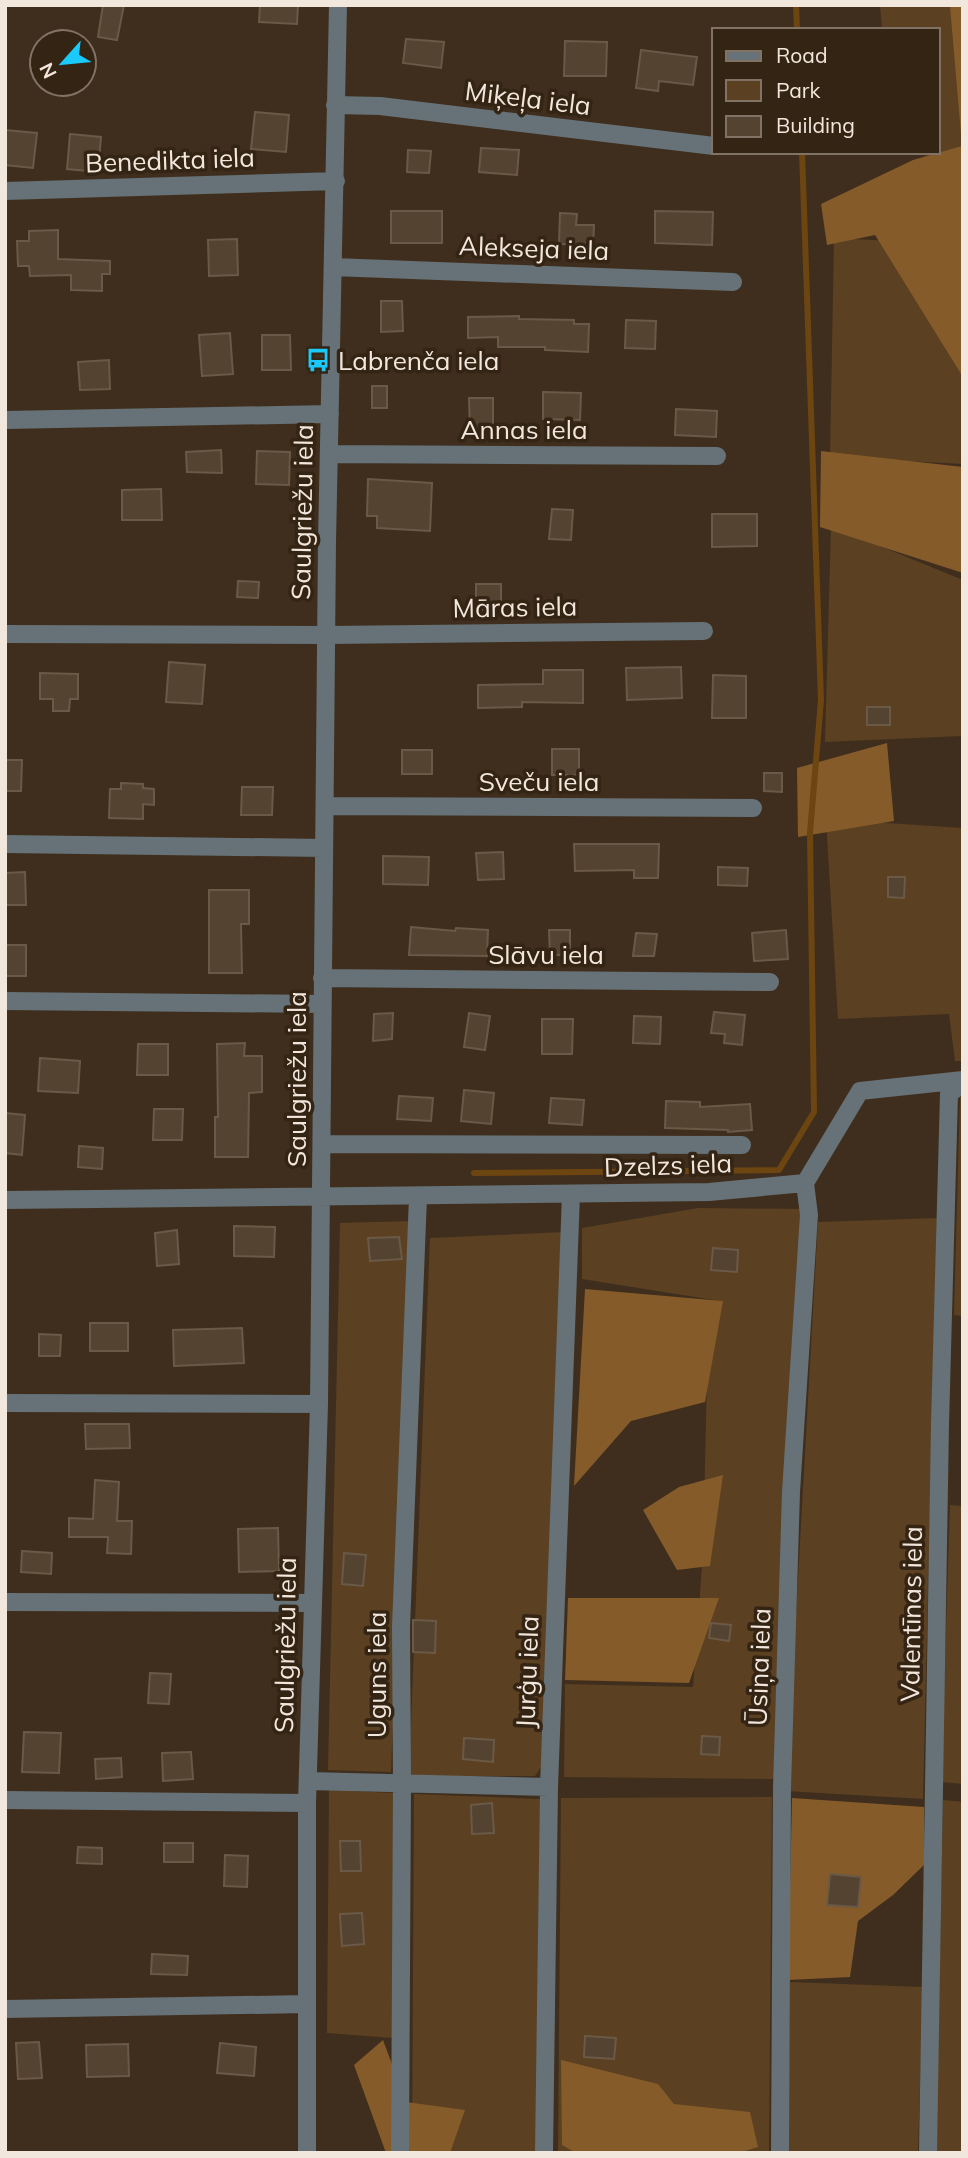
<svg xmlns="http://www.w3.org/2000/svg" width="968" height="2158" viewBox="0 0 968 2158" font-family="Mulish,sans-serif">
	<rect width="100%" height="100%" fill="#3f2e1d"/>
	<!-- green -->
	<path fill="#5b4021" d="M 880,5 L 963,5 L 963,157 L 892,154 L 938,152 L 938,30 L 882,30 Z
		M 834,238 L 891,241 L 963,313 L 963,464 L 830,457 Z
		M 831,526 L 963,580 L 962,736 L 825,742 Z
		M 826,819 L 963,828 L 963,1061 L 955,1061 L 949,1014 L 838,1019 Z
		M 960,1097 L 963,1097 L 963,1316 L 954,1315 Z
		M 698,1208 L 802,1209 L 774,1779 L 564,1777 L 565,1684 L 693,1687 L 703,1553 L 707,1375 L 720,1301 L 582,1279 L 582,1228 Z
		M 937,1218 L 923,1799 L 786,1791 L 818,1222 Z
		M 411,1221 L 391,1772 L 328,1770 L 340,1223 Z
		M 564,1232 L 541,1767 L 535,1776 L 409,1776 L 430,1238 Z
		M 950,1505 L 963,1506 L 963,1784 L 941,1782 Z
		M 329,1790 L 394,1793 L 392,2038 L 327,2033 Z
		M 414,1794 L 540,1799 L 536,2153 L 412,2153 Z
		M 772,1797 L 769,2153 L 558,2153 L 561,1798 Z
		M 943,1800 L 963,1802 L 963,2153 L 936,2153 Z
		M 790,1982 L 923,1987 L 918,2153 L 788,2153 Z"/>
	<!-- forest -->
	<path fill="#855b2a" d="M 950,6 L 963,7 L 963,377 L 875,235 L 827,245 L 821,204 L 913,160 L 962,146 Z
		M 821,451 L 963,467 L 963,573 L 820,527 Z
		M 887,743 L 894,821 L 798,837 L 797,768 Z
		M 585,1289 L 723,1301 L 705,1402 L 631,1421 L 574,1486 Z
		M 723,1475 L 710,1566 L 677,1570 L 643,1510 L 679,1487 Z
		M 568,1598 L 719,1598 L 689,1683 L 565,1680 Z
		M 792,1798 L 924,1807 L 924,1865 L 893,1895 L 858,1921 L 850,1977 L 788,1980 Z
		M 383,2040 L 406,2102 L 465,2110 L 450,2153 L 386,2153 L 354,2065 Z
		M 561,2060 L 658,2084 L 674,2104 L 750,2112 L 758,2147 L 738,2153 L 576,2153 L 562,2145 Z"/>
	<g fill="none" stroke-linecap="round" stroke-linejoin="round">
		<!-- stream -->
		<path stroke="#6d4511" stroke-width="6" d="M 796,5 L 797,30
			M 474,1173 L 779,1170 L 814,1112 L 810,833 L 821,700 L 802,152"/>
	</g>
	<!-- building -->
	<path fill="#544331" stroke="#6b5947" stroke-width="2" d="M 103,5 L 124,5 L 117,40 L 98,37 Z
		M 260,5 L 298,5 L 297,24 L 259,22 Z
		M 406,39 L 444,42 L 441,68 L 403,63 Z
		M 565,41 L 607,42 L 606,76 L 564,76 Z
		M 641,50 L 697,57 L 693,85 L 659,81 L 658,91 L 636,88 Z
		M 255,112 L 289,115 L 286,152 L 251,149 Z
		M 5,130 L 37,133 L 33,168 L 5,165 Z
		M 70,134 L 101,137 L 98,172 L 67,169 Z
		M 481,148 L 519,150 L 517,175 L 479,172 Z
		M 408,150 L 431,151 L 429,173 L 407,172 Z
		M 391,211 L 442,211 L 442,243 L 391,243 Z
		M 655,211 L 713,212 L 712,245 L 655,243 Z
		M 560,213 L 577,214 L 576,225 L 594,225 L 593,245 L 559,244 Z
		M 58,230 L 58,259 L 110,261 L 110,274 L 102,274 L 102,291 L 71,290 L 71,275 L 30,276 L 29,266 L 18,266 L 17,241 L 29,241 L 29,231 Z
		M 237,239 L 238,275 L 209,276 L 208,240 Z
		M 381,301 L 402,301 L 403,331 L 381,332 Z
		M 519,316 L 519,319 L 574,320 L 574,324 L 589,324 L 588,352 L 545,350 L 545,347 L 498,347 L 498,337 L 468,338 L 468,317 Z
		M 626,320 L 656,321 L 655,349 L 625,348 Z
		M 230,333 L 233,374 L 202,376 L 199,335 Z
		M 262,335 L 290,335 L 291,370 L 262,370 Z
		M 109,360 L 110,389 L 80,390 L 78,362 Z
		M 372,386 L 387,386 L 387,408 L 372,408 Z
		M 543,392 L 581,393 L 580,420 L 543,419 Z
		M 469,398 L 493,398 L 493,430 L 470,430 Z
		M 676,409 L 717,411 L 716,437 L 675,435 Z
		M 221,450 L 222,473 L 187,472 L 186,452 Z
		M 257,451 L 290,452 L 289,485 L 256,484 Z
		M 368,479 L 432,483 L 430,531 L 377,528 L 377,516 L 367,516 Z
		M 161,489 L 162,520 L 122,520 L 122,490 Z
		M 552,509 L 573,510 L 571,540 L 549,539 Z
		M 712,514 L 757,514 L 757,546 L 712,547 Z
		M 238,581 L 259,582 L 258,598 L 237,597 Z
		M 476,584 L 501,584 L 501,610 L 476,610 Z
		M 169,662 L 205,665 L 202,704 L 166,702 Z
		M 681,667 L 682,698 L 627,700 L 626,668 Z
		M 543,670 L 583,670 L 583,703 L 522,702 L 522,707 L 478,708 L 478,685 L 543,684 Z
		M 40,673 L 78,674 L 78,699 L 70,699 L 69,711 L 53,711 L 53,699 L 40,699 Z
		M 713,675 L 746,676 L 746,718 L 712,718 Z
		M 867,707 L 890,707 L 890,725 L 867,725 Z
		M 552,749 L 579,749 L 579,775 L 552,775 Z
		M 402,750 L 432,750 L 432,774 L 402,774 Z
		M 5,760 L 22,760 L 21,791 L 5,791 Z
		M 764,773 L 782,773 L 782,792 L 764,791 Z
		M 121,783 L 143,784 L 143,788 L 154,789 L 154,805 L 143,804 L 143,819 L 109,818 L 110,789 L 121,789 Z
		M 242,787 L 273,787 L 272,815 L 241,815 Z
		M 574,844 L 659,844 L 658,878 L 634,878 L 634,870 L 575,871 Z
		M 503,852 L 504,879 L 478,880 L 476,853 Z
		M 383,856 L 429,857 L 428,885 L 383,884 Z
		M 718,867 L 748,868 L 747,886 L 718,885 Z
		M 25,872 L 26,905 L 5,905 L 5,873 Z
		M 888,877 L 905,877 L 904,898 L 888,897 Z
		M 209,890 L 249,890 L 249,924 L 241,924 L 242,973 L 209,973 Z
		M 411,927 L 455,931 L 456,928 L 488,930 L 487,956 L 409,955 Z
		M 549,930 L 570,930 L 570,955 L 550,955 Z
		M 786,930 L 788,959 L 754,961 L 752,933 Z
		M 636,933 L 657,934 L 654,956 L 633,956 Z
		M 5,945 L 26,945 L 26,976 L 5,976 Z
		M 714,1012 L 745,1015 L 742,1045 L 724,1043 L 725,1034 L 711,1033 Z
		M 393,1013 L 392,1039 L 373,1041 L 374,1014 Z
		M 469,1013 L 490,1016 L 485,1050 L 464,1047 Z
		M 634,1016 L 661,1017 L 660,1044 L 633,1043 Z
		M 542,1019 L 573,1019 L 572,1054 L 542,1054 Z
		M 245,1043 L 244,1056 L 262,1056 L 262,1092 L 249,1093 L 248,1157 L 215,1157 L 215,1117 L 218,1117 L 217,1044 Z
		M 138,1044 L 168,1044 L 168,1075 L 137,1075 Z
		M 40,1058 L 80,1061 L 78,1093 L 38,1091 Z
		M 464,1090 L 494,1093 L 491,1124 L 461,1121 Z
		M 399,1096 L 433,1098 L 431,1121 L 397,1119 Z
		M 551,1098 L 584,1100 L 582,1125 L 549,1123 Z
		M 666,1101 L 700,1102 L 700,1107 L 750,1104 L 752,1130 L 728,1132 L 728,1130 L 665,1128 Z
		M 154,1109 L 183,1109 L 182,1140 L 153,1140 Z
		M 5,1113 L 25,1115 L 22,1155 L 5,1153 Z
		M 79,1146 L 103,1148 L 102,1169 L 78,1167 Z
		M 234,1226 L 275,1227 L 274,1257 L 234,1256 Z
		M 177,1230 L 179,1264 L 157,1266 L 155,1233 Z
		M 399,1237 L 402,1259 L 370,1261 L 368,1238 Z
		M 713,1248 L 738,1250 L 737,1272 L 711,1270 Z
		M 90,1323 L 128,1323 L 128,1351 L 90,1351 Z
		M 242,1328 L 244,1363 L 174,1366 L 173,1330 Z
		M 39,1334 L 61,1335 L 60,1356 L 39,1356 Z
		M 85,1424 L 129,1424 L 130,1448 L 86,1449 Z
		M 95,1480 L 119,1482 L 117,1521 L 132,1521 L 131,1554 L 107,1553 L 108,1537 L 69,1537 L 69,1518 L 93,1519 Z
		M 278,1528 L 279,1571 L 239,1572 L 238,1529 Z
		M 22,1551 L 52,1553 L 51,1574 L 21,1572 Z
		M 344,1553 L 366,1555 L 363,1586 L 342,1584 Z
		M 413,1620 L 436,1621 L 435,1653 L 413,1652 Z
		M 711,1623 L 731,1625 L 729,1641 L 709,1638 Z
		M 150,1673 L 171,1674 L 169,1704 L 148,1703 Z
		M 24,1732 L 61,1733 L 59,1773 L 22,1772 Z
		M 702,1736 L 720,1737 L 719,1755 L 701,1754 Z
		M 464,1738 L 494,1740 L 493,1762 L 463,1759 Z
		M 191,1752 L 193,1779 L 163,1781 L 162,1753 Z
		M 121,1758 L 122,1777 L 96,1779 L 95,1759 Z
		M 492,1803 L 494,1833 L 472,1834 L 471,1805 Z
		M 340,1841 L 360,1841 L 361,1871 L 341,1871 Z
		M 164,1843 L 193,1843 L 193,1862 L 164,1862 Z
		M 78,1847 L 102,1848 L 102,1864 L 77,1863 Z
		M 225,1855 L 248,1856 L 247,1887 L 224,1886 Z
		M 830,1874 L 861,1877 L 858,1907 L 827,1905 Z
		M 362,1913 L 364,1944 L 342,1946 L 340,1914 Z
		M 152,1954 L 188,1956 L 187,1975 L 151,1974 Z
		M 585,2036 L 616,2038 L 614,2059 L 584,2057 Z
		M 39,2042 L 42,2078 L 18,2079 L 16,2043 Z
		M 220,2043 L 256,2047 L 254,2076 L 217,2073 Z
		M 128,2044 L 129,2076 L 87,2077 L 86,2045 Z"/>
	<g fill="none" stroke-linecap="round" stroke-linejoin="round">
		<!-- street -->
		<path stroke="#667277" stroke-width="18" d="M 335,105 L 380,106 L 714,146
			M 5,191 L 336,181
			M 333,267 L 733,282
			M 5,420 L 330,414
			M 330,454 L 717,456
			M 5,634 L 327,635 L 704,631
			M 325,806 L 753,808
			M 5,844 L 324,848
			M 322,978 L 770,982
			M 5,1001 L 322,1004
			M 322,1144 L 742,1145
			M 805,1183 L 860,1091 L 963,1080
			M 5,1200 L 709,1192 L 805,1183
			M 5,1403 L 319,1404
			M 5,1602 L 312,1603
			M 308,1781 L 549,1787
			M 5,1800 L 307,1803
			M 5,2009 L 307,2004
			M 307,2153 L 307,1803 L 319,1404 L 327,542 L 338,5
			M 400,2153 L 402,1782 L 401,1627 L 418,1197
			M 544,2153 L 549,1787 L 571,1194
			M 780,2153 L 782,1788 L 791,1492 L 809,1215 L 805,1183
			M 928,2153 L 940,1424 L 949,1094 L 963,1083"/>
	</g>
	<!-- icons -->
	<defs>
		<g id="bus-bare" transform="scale(1.89)"><path d="M-5-6H5V4H4V6H2V4H-2V6H-4V4H-5ZM-3.5-4V0h7V-4ZM-3.5 1.2v1.5H-2V1.2ZM2 1.2v1.5H3.5V1.2Z" fill="#1bcafc" stroke="#342413" stroke-width="2.5" paint-order="stroke"/></g>
	</defs>
	<g fill-rule="evenodd">
		<use href="#bus-bare" x="318" y="360"/>
	</g>
	<g text-anchor="middle" dominant-baseline="central" stroke-width="7" stroke-linejoin="round" paint-order="stroke">
		<!-- street labels -->
		<g font-size="26" fill="#f2e7dd" stroke="#342413">
			<text transform="translate(528 98) rotate(7)">Miķeļa iela</text>
			<text transform="translate(170 160) rotate(-2)">Benedikta iela</text>
			<text transform="translate(534 248) rotate(2)">Alekseja iela</text>
			<text x="524" y="429">Annas iela</text>
			<text transform="translate(302 512) rotate(-89)">Saulgriežu iela</text>
			<text transform="translate(515 607) rotate(-1)">Māras iela</text>
			<text x="539" y="781">Sveču iela</text>
			<text x="546" y="954">Slāvu iela</text>
			<text transform="translate(296 1079) rotate(-90)">Saulgriežu iela</text>
			<text transform="translate(668 1165) rotate(-2)">Dzelzs iela</text>
			<text transform="translate(911 1614) rotate(-89)">Valentīnas iela</text>
			<text transform="translate(285 1645) rotate(-89)">Saulgriežu iela</text>
			<text transform="translate(759 1667) rotate(-88)">Ūsiņa iela</text>
			<text transform="translate(527 1672) rotate(-88)">Jurģu iela</text>
			<text transform="translate(376 1675) rotate(-90)">Uguns iela</text>
		</g>
		<!-- poi labels -->
		<g font-size="26" fill="#f2e7dd" stroke="#342413" text-anchor="start">
			<text x="338" y="360">Labrenča iela</text>
		</g>
	</g>
	<!-- border -->
	<rect width="968" height="2158" fill="none" stroke="#f2e7dd" stroke-width="14"/>
	<!-- legend -->
	<rect x="712" y="28" width="228" height="126" fill="#342413" stroke="#807264" stroke-width="2"/>
	<rect x="726" y="51" width="35" height="10" fill="#667277" stroke="#807264" stroke-width="2"/>
	<text x="776" y="63" font-size="21" fill="#f2e7dd">Road</text>
	<rect x="726" y="80" width="35" height="21" fill="#5b4021" stroke="#807264" stroke-width="2"/>
	<text x="776" y="98" font-size="21" fill="#f2e7dd">Park</text>
	<rect x="726" y="116" width="35" height="21" fill="#544331" stroke="#807264" stroke-width="2"/>
	<text x="776" y="133" font-size="21" fill="#f2e7dd">Building</text>
	<!-- north arrow -->
	<g transform="translate(63 63) rotate(243)"><circle r="33" fill="#342413" stroke="#807264" stroke-width="2"/>
	<path d="M0-5L12 26L0 18L-12 26Z" fill="#1bcafc"/>
	<text y="-10" font-size="19" font-weight="bold" text-anchor="middle" fill="#f2e7dd">N</text>
	</g>
</svg>
